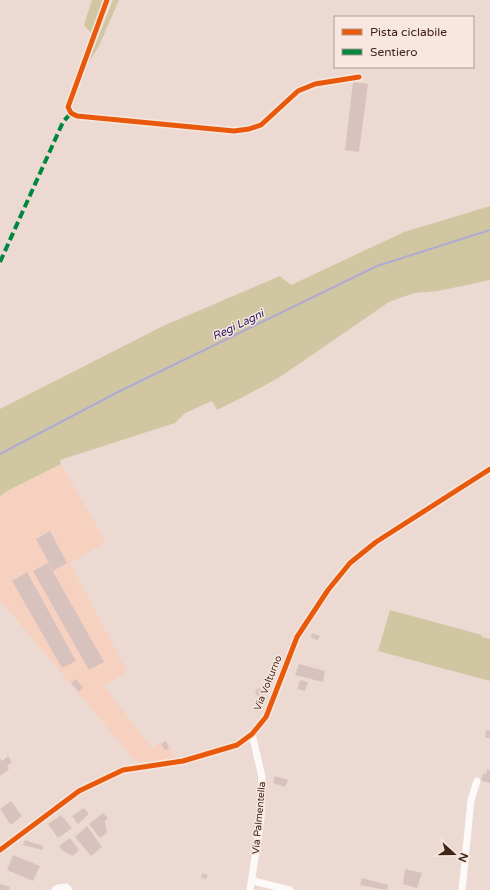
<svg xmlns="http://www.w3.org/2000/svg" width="490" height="890" viewBox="0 0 490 890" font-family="'Varela Round',sans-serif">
	<rect width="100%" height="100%" fill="#ecdad2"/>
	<!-- built -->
	<path fill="#f6d1c0" d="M 61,464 L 106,542 L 70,563 L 127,671 L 104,686 L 152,748 L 166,740 L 176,758 L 137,763 L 0,600 L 0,496 L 9,490 Z"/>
	<!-- green -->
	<path fill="#d0c7a2" d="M 92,0 L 103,0 L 91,33 L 84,25 Z
		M 113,0 L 119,0 L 99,46 L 88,63 Z
		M 490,206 L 490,280 L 438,291 L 414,293 L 389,302 L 280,377 L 241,398 L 217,410 L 212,401 L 185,413 L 175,423 L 60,460 L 61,464 L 9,490 L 0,496 L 0,409 L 163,326 L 280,276 L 291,285 L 404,232 Z
		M 390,610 L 482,635 L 482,637 L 490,639 L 490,681 L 378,651 Z"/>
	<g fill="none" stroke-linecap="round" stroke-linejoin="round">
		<!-- stream -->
		<path stroke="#b0aad1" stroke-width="2" d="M 0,454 L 118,392 L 377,266 L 490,230"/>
	</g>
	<!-- building -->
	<path fill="#d8c2bd" d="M 353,82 L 368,84 L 359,152 L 345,150 Z
		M 50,531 L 67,563 L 53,571 L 36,539 Z
		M 48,563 L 104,662 L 89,670 L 33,571 Z
		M 27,572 L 76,661 L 62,668 L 12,581 Z
		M 312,633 L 320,636 L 318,640 L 311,638 Z
		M 299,664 L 325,671 L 323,682 L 295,675 Z
		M 76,679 L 83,687 L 79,692 L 71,683 Z
		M 300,680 L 308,682 L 305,691 L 297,689 Z
		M 260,688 L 263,693 L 257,696 L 255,691 Z
		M 486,730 L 490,731 L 490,738 L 485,738 Z
		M 166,741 L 169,748 L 165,750 L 161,744 Z
		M 8,756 L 12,762 L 7,766 L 9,769 L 0,776 L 0,758 L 2,761 Z
		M 487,769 L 490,770 L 490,783 L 481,781 L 483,773 L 486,774 Z
		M 275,776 L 288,780 L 285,787 L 273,783 Z
		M 11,801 L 22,816 L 11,825 L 0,809 Z
		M 84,808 L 89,814 L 78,824 L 72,816 Z
		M 103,813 L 108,818 L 105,821 L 107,833 L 100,838 L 89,824 Z
		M 61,815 L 72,828 L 58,838 L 48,824 Z
		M 87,826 L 102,847 L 91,856 L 75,837 Z
		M 70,838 L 79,850 L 73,856 L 63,851 L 59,846 Z
		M 25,840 L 43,846 L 43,850 L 23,845 Z
		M 13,855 L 40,866 L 33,881 L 7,870 Z
		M 405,869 L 422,873 L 417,888 L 403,884 Z
		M 202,873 L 208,875 L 206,879 L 201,878 Z
		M 362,878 L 388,885 L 387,890 L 360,885 Z
		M 0,884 L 10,887 L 9,890 L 0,890 Z"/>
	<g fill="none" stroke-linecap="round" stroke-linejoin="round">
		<!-- minor -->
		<path stroke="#fcf9f8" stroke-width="7" d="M 107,0 L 68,107 L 71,113 L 77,116 L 234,131 L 249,129 L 261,125 L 298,91 L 315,84 L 359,77
			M 0,850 L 79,791 L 123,770 L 183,761 L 237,745 L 252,734 L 266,717 L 297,637 L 328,590 L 350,563 L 376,542 L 490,469
			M 252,879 L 257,882 L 290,890
			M 55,890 L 58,888 L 66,887 L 69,890
			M 250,890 L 261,818 L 262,777 L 252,734
			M 462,890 L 471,800 L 477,781"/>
		<!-- quiet -->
		<path stroke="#00873e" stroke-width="4" stroke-dasharray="8 4" stroke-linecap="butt" d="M 0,262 L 63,122 L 71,113"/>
		<!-- cycleway casing -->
		<g stroke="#f7e7df" stroke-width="8">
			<path id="cycleway" d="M 107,0 L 68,107 L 71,113 L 77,116 L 234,131 L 249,129 L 261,125 L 298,91 L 315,84 L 359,77
				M 0,850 L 79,791 L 123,770 L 183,761 L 237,745 L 252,734 L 266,717 L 297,637 L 328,590 L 350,563 L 376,542 L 490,469"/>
		</g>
		<!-- cycleway -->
		<use href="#cycleway" stroke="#e8590c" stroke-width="5"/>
	</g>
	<g text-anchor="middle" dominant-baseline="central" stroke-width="3" stroke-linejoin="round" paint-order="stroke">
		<!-- street labels -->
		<g font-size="10" fill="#422416" stroke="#f7e7df">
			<text transform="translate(268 683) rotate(-68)">Via Volturno</text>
			<text transform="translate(259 818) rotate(-85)">Via Palmentella</text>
		</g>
		<!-- water labels -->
		<g font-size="11" font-style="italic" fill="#2d2166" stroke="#f7e7df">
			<text transform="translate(238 325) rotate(-26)">Regi Lagni</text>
		</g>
	</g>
	<!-- legend -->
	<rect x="334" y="16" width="140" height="52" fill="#f7e7df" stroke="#af998f"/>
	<rect x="342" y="29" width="20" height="6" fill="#e8590c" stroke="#af998f"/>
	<text x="370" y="36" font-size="12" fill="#422416">Pista ciclabile</text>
	<rect x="342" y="49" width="20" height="6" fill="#00873e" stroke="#af998f"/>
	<text x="370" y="56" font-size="12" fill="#422416">Sentiero</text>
	<!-- north arrow -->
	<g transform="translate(454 854) rotate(111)" stroke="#f7e7df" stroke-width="3" paint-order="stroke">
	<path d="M0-3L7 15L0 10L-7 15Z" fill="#422416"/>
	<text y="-6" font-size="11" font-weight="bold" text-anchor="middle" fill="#422416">N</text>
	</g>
</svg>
